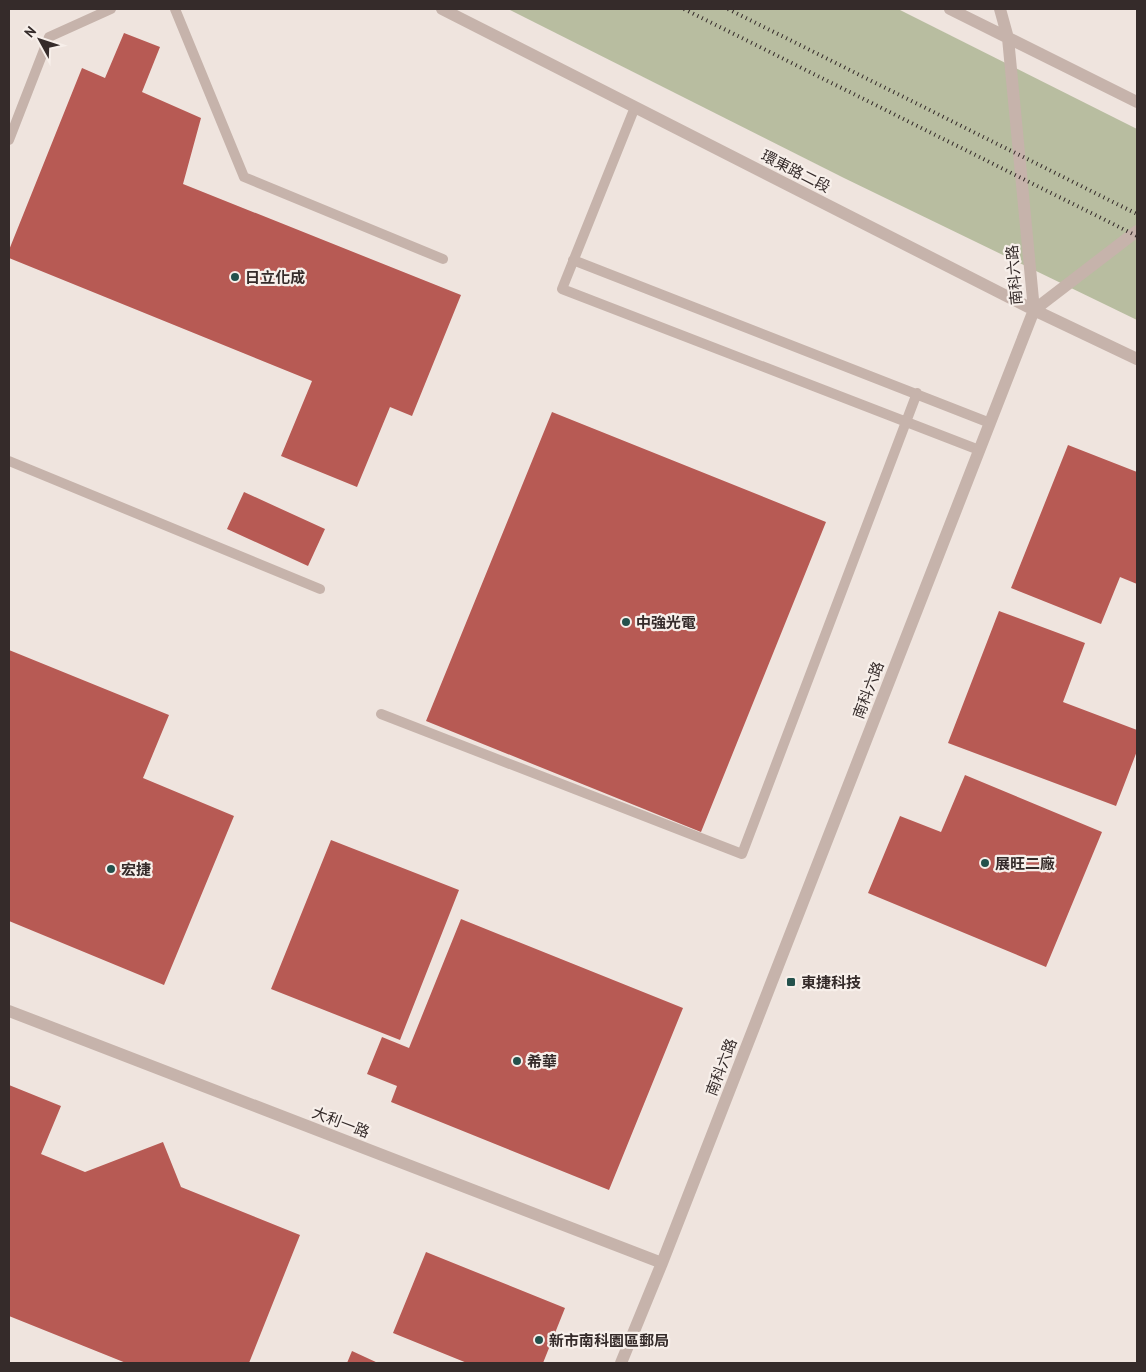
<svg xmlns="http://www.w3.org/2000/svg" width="1146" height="1372" viewBox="0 0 1146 1372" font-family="'PT Sans','Noto Sans TC',sans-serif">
	<rect width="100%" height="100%" fill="#efe4de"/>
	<!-- green -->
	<path fill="#b8bda0" d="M 508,9 L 898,9 L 1137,129 L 1137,320 L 844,178 Z"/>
	<!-- building -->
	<path fill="#b75a54" d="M 124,33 L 160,47 L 142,92 L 201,118 L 183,184 L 461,295 L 412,416 L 390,407 L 357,487 L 281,456 L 312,381 L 9,258 L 9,250 L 82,68 L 105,78 Z
		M 552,412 L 826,522 L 701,832 L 426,721 Z
		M 1068,445 L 1137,472 L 1137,584 L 1120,577 L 1101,624 L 1011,588 Z
		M 244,492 L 325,529 L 308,566 L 227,529 Z
		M 999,611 L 1085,643 L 1063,702 L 1137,730 L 1137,751 L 1116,806 L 948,743 Z
		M 9,650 L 169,715 L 143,778 L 234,816 L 164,985 L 9,921 Z
		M 965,775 L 1102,832 L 1046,967 L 868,893 L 900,816 L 941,832 Z
		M 331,840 L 459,890 L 400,1040 L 271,989 Z
		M 461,919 L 683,1008 L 609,1190 L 391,1102 L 397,1086 L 367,1074 L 382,1037 L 409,1048 Z
		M 9,1085 L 61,1106 L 41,1154 L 85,1172 L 163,1142 L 181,1187 L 300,1235 L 249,1363 L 126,1363 L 9,1316 Z
		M 426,1252 L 565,1308 L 543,1363 L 467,1363 L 393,1333 Z
		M 352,1351 L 378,1363 L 347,1363 Z"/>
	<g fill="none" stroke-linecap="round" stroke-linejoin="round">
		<!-- lane -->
		<path stroke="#c6b3ab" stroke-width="10" d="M 175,9 L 244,177 L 443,259
			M 635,107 L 562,289 L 979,450
			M 9,140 L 49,37 L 111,9
			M 573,260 L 990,423
			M 9,461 L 320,589
			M 381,714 L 742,854 L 917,393"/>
		<!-- street -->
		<path stroke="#c6b3ab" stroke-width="12" d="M 442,9 L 1034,310 L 1137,359
			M 950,9 L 1137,102
			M 1034,310 L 1137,231
			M 9,1011 L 662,1263
			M 621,1363 L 662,1263 L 1034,310 L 1008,38 L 1000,9"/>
		<!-- rail -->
		<path stroke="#352b2a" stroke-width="4" stroke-dasharray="1 4" stroke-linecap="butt" d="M 684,9 L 1137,236
			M 728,9 L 1137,214"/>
	</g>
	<!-- markers -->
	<g fill="#24514c" stroke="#f7efea" stroke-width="2">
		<circle cx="235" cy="277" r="5"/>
		<circle cx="626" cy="622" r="5"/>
		<circle cx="985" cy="863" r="5"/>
		<circle cx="111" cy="869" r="5"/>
		<rect x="786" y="977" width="10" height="10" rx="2.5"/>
		<circle cx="517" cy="1061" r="5"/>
		<circle cx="539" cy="1340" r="5"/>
	</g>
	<g text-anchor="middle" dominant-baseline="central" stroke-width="4.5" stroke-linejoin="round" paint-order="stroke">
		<!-- street labels -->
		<g font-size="15" fill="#352b2a" stroke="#f7efea">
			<text transform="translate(796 171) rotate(27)">環東路二段</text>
			<text transform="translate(1014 275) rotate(-95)">南科六路</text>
			<text transform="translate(868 690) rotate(-69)">南科六路</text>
			<text transform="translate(721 1067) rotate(-69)">南科六路</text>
			<text transform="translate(341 1122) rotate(21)">大利一路</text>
		</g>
		<!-- poi labels -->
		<g font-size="15" font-weight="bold" fill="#352b2a" stroke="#f7efea" text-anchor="start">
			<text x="245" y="277">日立化成</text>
			<text x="636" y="622">中強光電</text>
			<text x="995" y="863">展旺二廠</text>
			<text x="121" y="869">宏捷</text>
			<text x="801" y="982">東捷科技</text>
			<text x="527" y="1061">希華</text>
			<text x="549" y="1340">新市南科園區郵局</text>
		</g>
	</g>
	<!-- border -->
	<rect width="1146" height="1372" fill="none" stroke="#352b2a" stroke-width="20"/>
	<!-- north arrow -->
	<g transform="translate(40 40) rotate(310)" stroke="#f7efea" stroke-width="4" paint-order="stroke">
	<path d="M0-4L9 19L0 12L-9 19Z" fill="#352b2a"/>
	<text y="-8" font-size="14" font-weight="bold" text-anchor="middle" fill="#352b2a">N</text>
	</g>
</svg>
